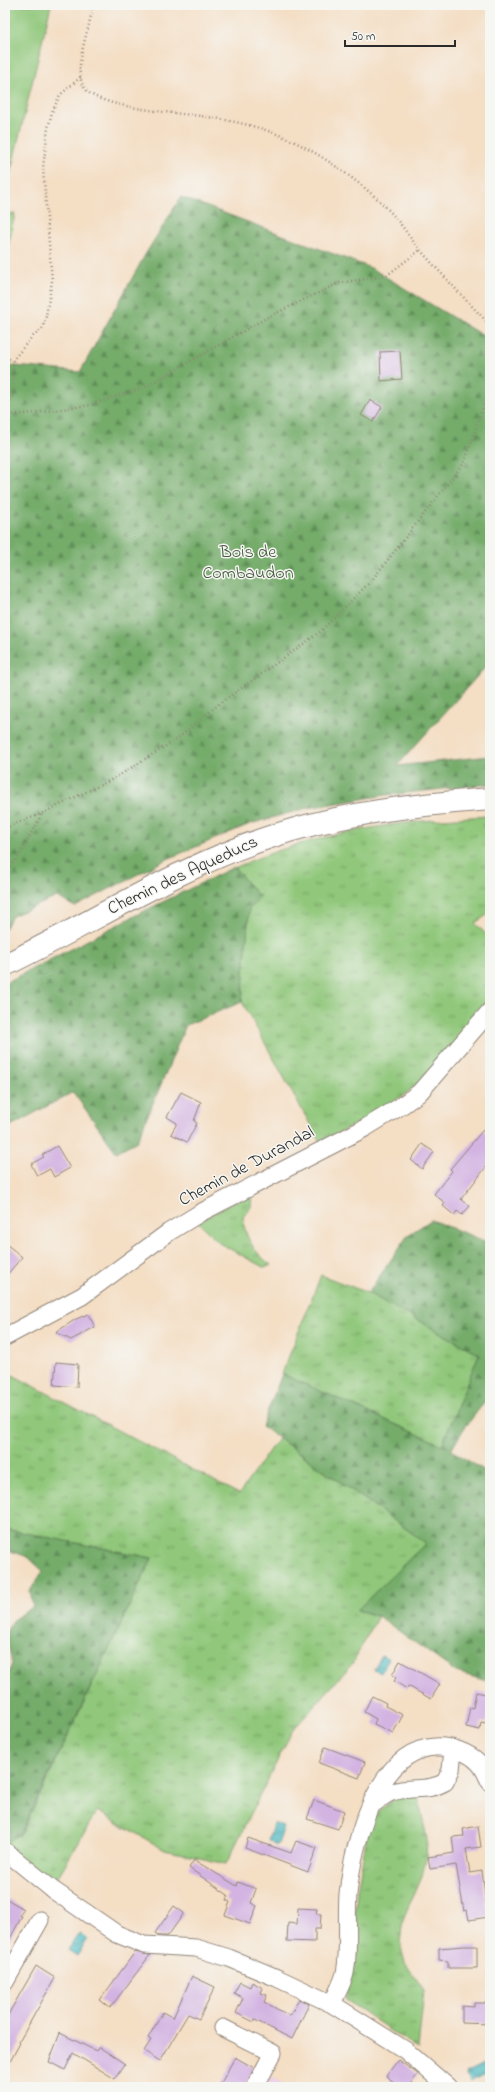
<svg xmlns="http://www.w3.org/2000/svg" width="495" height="2092" viewBox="0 0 495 2092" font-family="'Indie Flower',sans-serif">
	<defs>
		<pattern id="grass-tufts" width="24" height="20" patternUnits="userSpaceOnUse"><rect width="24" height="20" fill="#90c77a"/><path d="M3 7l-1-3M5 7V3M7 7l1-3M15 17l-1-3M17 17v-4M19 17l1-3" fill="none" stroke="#76a264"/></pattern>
		<pattern id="forest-firs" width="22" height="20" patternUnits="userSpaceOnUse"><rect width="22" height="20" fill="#74ac6a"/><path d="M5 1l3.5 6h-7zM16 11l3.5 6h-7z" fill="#5f8c57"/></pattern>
		<pattern id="water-waves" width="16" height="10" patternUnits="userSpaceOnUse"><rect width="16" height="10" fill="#48b8bf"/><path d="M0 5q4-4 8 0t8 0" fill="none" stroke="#3c969b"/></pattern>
	</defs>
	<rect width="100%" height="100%" fill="#f6f6f2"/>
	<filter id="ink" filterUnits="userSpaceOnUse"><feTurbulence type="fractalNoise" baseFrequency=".025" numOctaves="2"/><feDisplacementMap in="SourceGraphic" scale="8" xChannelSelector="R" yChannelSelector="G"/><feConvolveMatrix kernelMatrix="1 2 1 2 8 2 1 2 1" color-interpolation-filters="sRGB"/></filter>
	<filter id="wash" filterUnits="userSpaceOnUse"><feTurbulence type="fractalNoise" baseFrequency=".012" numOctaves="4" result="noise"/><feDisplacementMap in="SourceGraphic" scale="16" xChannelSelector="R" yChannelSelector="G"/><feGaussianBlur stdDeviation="0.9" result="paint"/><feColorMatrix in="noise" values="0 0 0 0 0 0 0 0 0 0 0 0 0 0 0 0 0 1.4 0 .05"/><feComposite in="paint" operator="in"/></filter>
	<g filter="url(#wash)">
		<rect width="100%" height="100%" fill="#f4dec4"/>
		<!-- built -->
		<path fill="#ecd1ea" d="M 271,2076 L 287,2087 L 265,2087 Z"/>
		<!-- grass -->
		<path fill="url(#grass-tufts)" stroke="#5e7952" d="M 5,213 L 15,214 L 8,246 L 5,249 Z
			M 490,816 L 490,913 L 475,923 L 490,938 L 490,1001 L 420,1083 L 380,1112 L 320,1142 L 242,1002 L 249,909 L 260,898 L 234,868 C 314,832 403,820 490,816 Z
			M 252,1192 L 251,1207 L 243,1217 C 244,1237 255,1253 271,1265 L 265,1268 L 219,1243 L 198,1222 Z
			M 321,1275 L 368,1293 L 479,1354 L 442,1445 L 282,1374 Z
			M 5,1371 L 239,1494 L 278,1438 L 426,1543 L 357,1610 L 378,1616 L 352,1664 L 292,1731 L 226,1864 L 165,1850 L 97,1811 L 53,1885 L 5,1843 L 22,1833 L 152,1558 L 5,1529 Z
			M 417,1792 L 427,1839 L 426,1859 L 422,1876 L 403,1919 L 400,1943 L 405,1963 L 424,1990 L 418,2049 L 346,2000 L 357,1892 L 366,1840 L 373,1816 L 397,1797 Z"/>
		<!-- forest -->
		<path fill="url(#forest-firs)" stroke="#506c4a" d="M 181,197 L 371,268 L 490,340 L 490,662 L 397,766 L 490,756 L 490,784 L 386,795 L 307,808 L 250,824 L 165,860 L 75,907 L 57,897 L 12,916 L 5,929 L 5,365 L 80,372 L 145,255 Z
			M 234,867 L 260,898 L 249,909 L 242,1002 L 186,1025 L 137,1141 L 116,1152 L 73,1092 L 5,1129 L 5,983 L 136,915 Z
			M 431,1220 L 490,1243 L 490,1395 L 463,1430 L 451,1450 L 490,1474 L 490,1682 L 456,1672 L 378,1616 L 357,1610 L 426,1543 L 262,1426 L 282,1374 L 442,1445 L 479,1354 L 368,1293 L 408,1235 Z
			M 5,1529 L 152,1558 L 21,1833 L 5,1843 L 5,1681 L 12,1664 L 6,1632 L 14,1619 L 33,1607 L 30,1591 L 43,1571 L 28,1557 L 5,1549 Z"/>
		<!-- pitch -->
		<path fill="#90c77a" stroke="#5e7952" d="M 5,5 L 51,5 L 5,195 Z"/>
		<!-- water -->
		<path fill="url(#water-waves)" stroke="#3a7275" d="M 382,1655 L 389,1659 L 381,1673 L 374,1669 Z
			M 274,1823 L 284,1827 L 278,1844 L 274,1844 L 268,1839 Z
			M 79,1933 L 88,1939 L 77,1956 L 68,1950 Z
			M 484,2064 L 488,2073 L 470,2082 L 466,2073 Z"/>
		<g id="blocks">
			<!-- building -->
			<path fill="#d3b3e2" d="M 400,351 L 402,379 L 381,381 L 380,352 Z
				M 370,400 L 382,407 L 373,422 L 361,415 Z
				M 181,1092 L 201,1102 L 194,1121 L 197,1123 L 187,1142 L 171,1134 L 177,1123 L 167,1117 Z
				M 483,1130 L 490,1136 L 490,1162 L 461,1199 L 470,1206 L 462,1215 L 457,1211 L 454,1215 L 443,1206 L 445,1203 L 434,1194 L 452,1171 L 450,1169 Z
				M 422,1144 L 434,1152 L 422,1169 L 411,1160 Z
				M 57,1146 L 70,1168 L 54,1177 L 50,1169 L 37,1176 L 31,1164 L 44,1157 L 42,1155 Z
				M 5,1243 L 22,1257 L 5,1277 Z
				M 88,1314 L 95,1327 L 71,1340 L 56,1332 L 76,1319 Z
				M 56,1362 L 78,1364 L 77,1387 L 54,1385 Z
				M 400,1661 L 440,1684 L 431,1699 L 408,1686 L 407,1689 L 394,1681 L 396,1678 L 392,1675 Z
				M 476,1692 L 490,1695 L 490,1710 L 488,1709 L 486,1723 L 481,1722 L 480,1730 L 466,1727 L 470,1707 L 473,1708 Z
				M 372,1696 L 386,1703 L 385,1706 L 403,1715 L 393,1733 L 374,1724 L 376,1719 L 364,1712 Z
				M 325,1747 L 365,1762 L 359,1778 L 319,1763 Z
				M 314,1800 L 344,1811 L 338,1829 L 307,1819 Z
				M 478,1826 L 481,1847 L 466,1849 L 470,1873 L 482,1871 L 488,1917 L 469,1920 L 467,1910 L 464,1911 L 456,1865 L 430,1869 L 428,1857 L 454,1853 L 452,1837 L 464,1836 L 463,1829 Z
				M 248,1838 L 291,1853 L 296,1841 L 317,1848 L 308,1872 L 245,1848 Z
				M 194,1860 L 237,1886 L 238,1882 L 256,1889 L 251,1903 L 257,1906 L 250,1924 L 225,1915 L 230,1902 L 226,1900 L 228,1895 L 189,1868 Z
				M 5,1898 L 24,1909 L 20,1915 L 22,1916 L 5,1948 Z
				M 174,1906 L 184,1913 L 168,1936 L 160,1936 L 155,1933 Z
				M 298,1908 L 317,1909 L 316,1914 L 321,1914 L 320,1929 L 315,1929 L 315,1942 L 287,1941 L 288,1923 L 297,1924 Z
				M 464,1946 L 477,1946 L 477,1968 L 448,1968 L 448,1961 L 439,1960 L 439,1948 Z
				M 135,1952 L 150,1955 L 110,2008 L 100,2000 Z
				M 36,1966 L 55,1978 L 19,2042 L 20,2043 L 5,2071 L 5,2020 Z
				M 192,1976 L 215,1987 L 199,2019 L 188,2014 L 160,2061 L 144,2051 L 151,2040 L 148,2038 L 163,2012 L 173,2018 Z
				M 240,1982 L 250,1987 L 252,1982 L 263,1988 L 261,1993 L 267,1995 L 264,2002 L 290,2016 L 299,1999 L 309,2004 L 292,2039 L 255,2020 L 254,2022 L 236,2013 L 243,1998 L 234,1993 Z
				M 474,2003 L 490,2003 L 490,2024 L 462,2023 L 462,2006 L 474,2007 Z
				M 60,2033 L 96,2051 L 99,2047 L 125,2064 L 115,2079 L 73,2053 L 65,2070 L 49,2062 Z
				M 235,2057 L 254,2068 L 245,2087 L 219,2087 Z
				M 398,2060 L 418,2074 L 408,2087 L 400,2087 L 386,2076 Z"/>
		</g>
	</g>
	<g filter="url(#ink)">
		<use href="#blocks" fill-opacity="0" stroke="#908478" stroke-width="1"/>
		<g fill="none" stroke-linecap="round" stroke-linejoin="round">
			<!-- minor casing -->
			<g stroke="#908478" stroke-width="19">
				<path id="minor" d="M 5,1337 L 82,1296 L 169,1232 L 200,1213 L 365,1128 L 401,1106 L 419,1093 L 490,1011
					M 373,1804 C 379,1800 386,1794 392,1792 C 411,1786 428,1792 445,1782 L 451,1770 L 453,1749
					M 5,1851 L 53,1890 L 117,1934 L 144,1945 L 196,1948 L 229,1958 L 277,1978 L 332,2004 L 405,2050 L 448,2087
					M 5,1982 L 40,1920
					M 332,2004 C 336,1994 343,1983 345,1973 C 350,1948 346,1920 348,1894 C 353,1846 376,1750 435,1747 C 450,1746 469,1752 479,1763 C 484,1768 487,1776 490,1782
					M 223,2028 L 273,2053 L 255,2087"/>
			</g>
			<!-- major casing -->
			<g stroke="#908478" stroke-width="24">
				<path id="major" d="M 5,965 C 92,923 174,869 267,838 C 339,813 414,805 490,799"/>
			</g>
			<!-- path -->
			<path stroke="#908478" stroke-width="2.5" stroke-dasharray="1 3" stroke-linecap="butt" d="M 92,5 C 92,29 69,69 86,90 C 103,109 181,113 208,117 C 234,121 261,127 284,137 C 318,151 370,188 394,216 C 404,228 412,241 422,252 C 444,277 467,301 490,325
				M 5,358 L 13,360
				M 5,415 L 26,414 L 90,405 L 145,387 L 268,317 L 339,283 L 386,276 L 420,250
				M 7,415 L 5,410 L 12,397 L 13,360 L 31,338 L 42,329 L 45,322 L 52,281 L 43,168 L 48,128 L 52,112 L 60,95 L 81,77
				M 5,828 L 43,813 L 115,778 L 177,739 L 219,704 L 320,632 L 372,580 L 464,463 L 490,387
				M 5,873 L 18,857 L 42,814"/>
			<!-- minor -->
			<use href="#minor" stroke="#fff" stroke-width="17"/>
			<!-- major -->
			<use href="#major" stroke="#fff" stroke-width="22"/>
		</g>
	</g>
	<g text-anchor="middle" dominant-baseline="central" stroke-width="3" stroke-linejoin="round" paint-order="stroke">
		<!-- park labels -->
		<g font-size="18" fill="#495a43" stroke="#f6f6f2">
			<text x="248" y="553">Bois de<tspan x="248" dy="21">Combaudon</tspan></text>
		</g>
		<!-- street labels -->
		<g font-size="18" fill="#2b2b2b" stroke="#f6f6f2">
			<text transform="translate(183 876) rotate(-25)">Chemin des Aqueducs</text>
			<text transform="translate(247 1167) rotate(-28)">Chemin de Durandal</text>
		</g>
	</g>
	<!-- margin -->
	<rect width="495" height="2092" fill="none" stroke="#f6f6f2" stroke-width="20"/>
	<!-- scale -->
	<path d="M345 40v6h110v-6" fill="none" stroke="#2b2b2b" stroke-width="2"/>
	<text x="351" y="40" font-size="12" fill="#2b2b2b" stroke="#f6f6f2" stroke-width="3" paint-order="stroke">50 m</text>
</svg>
